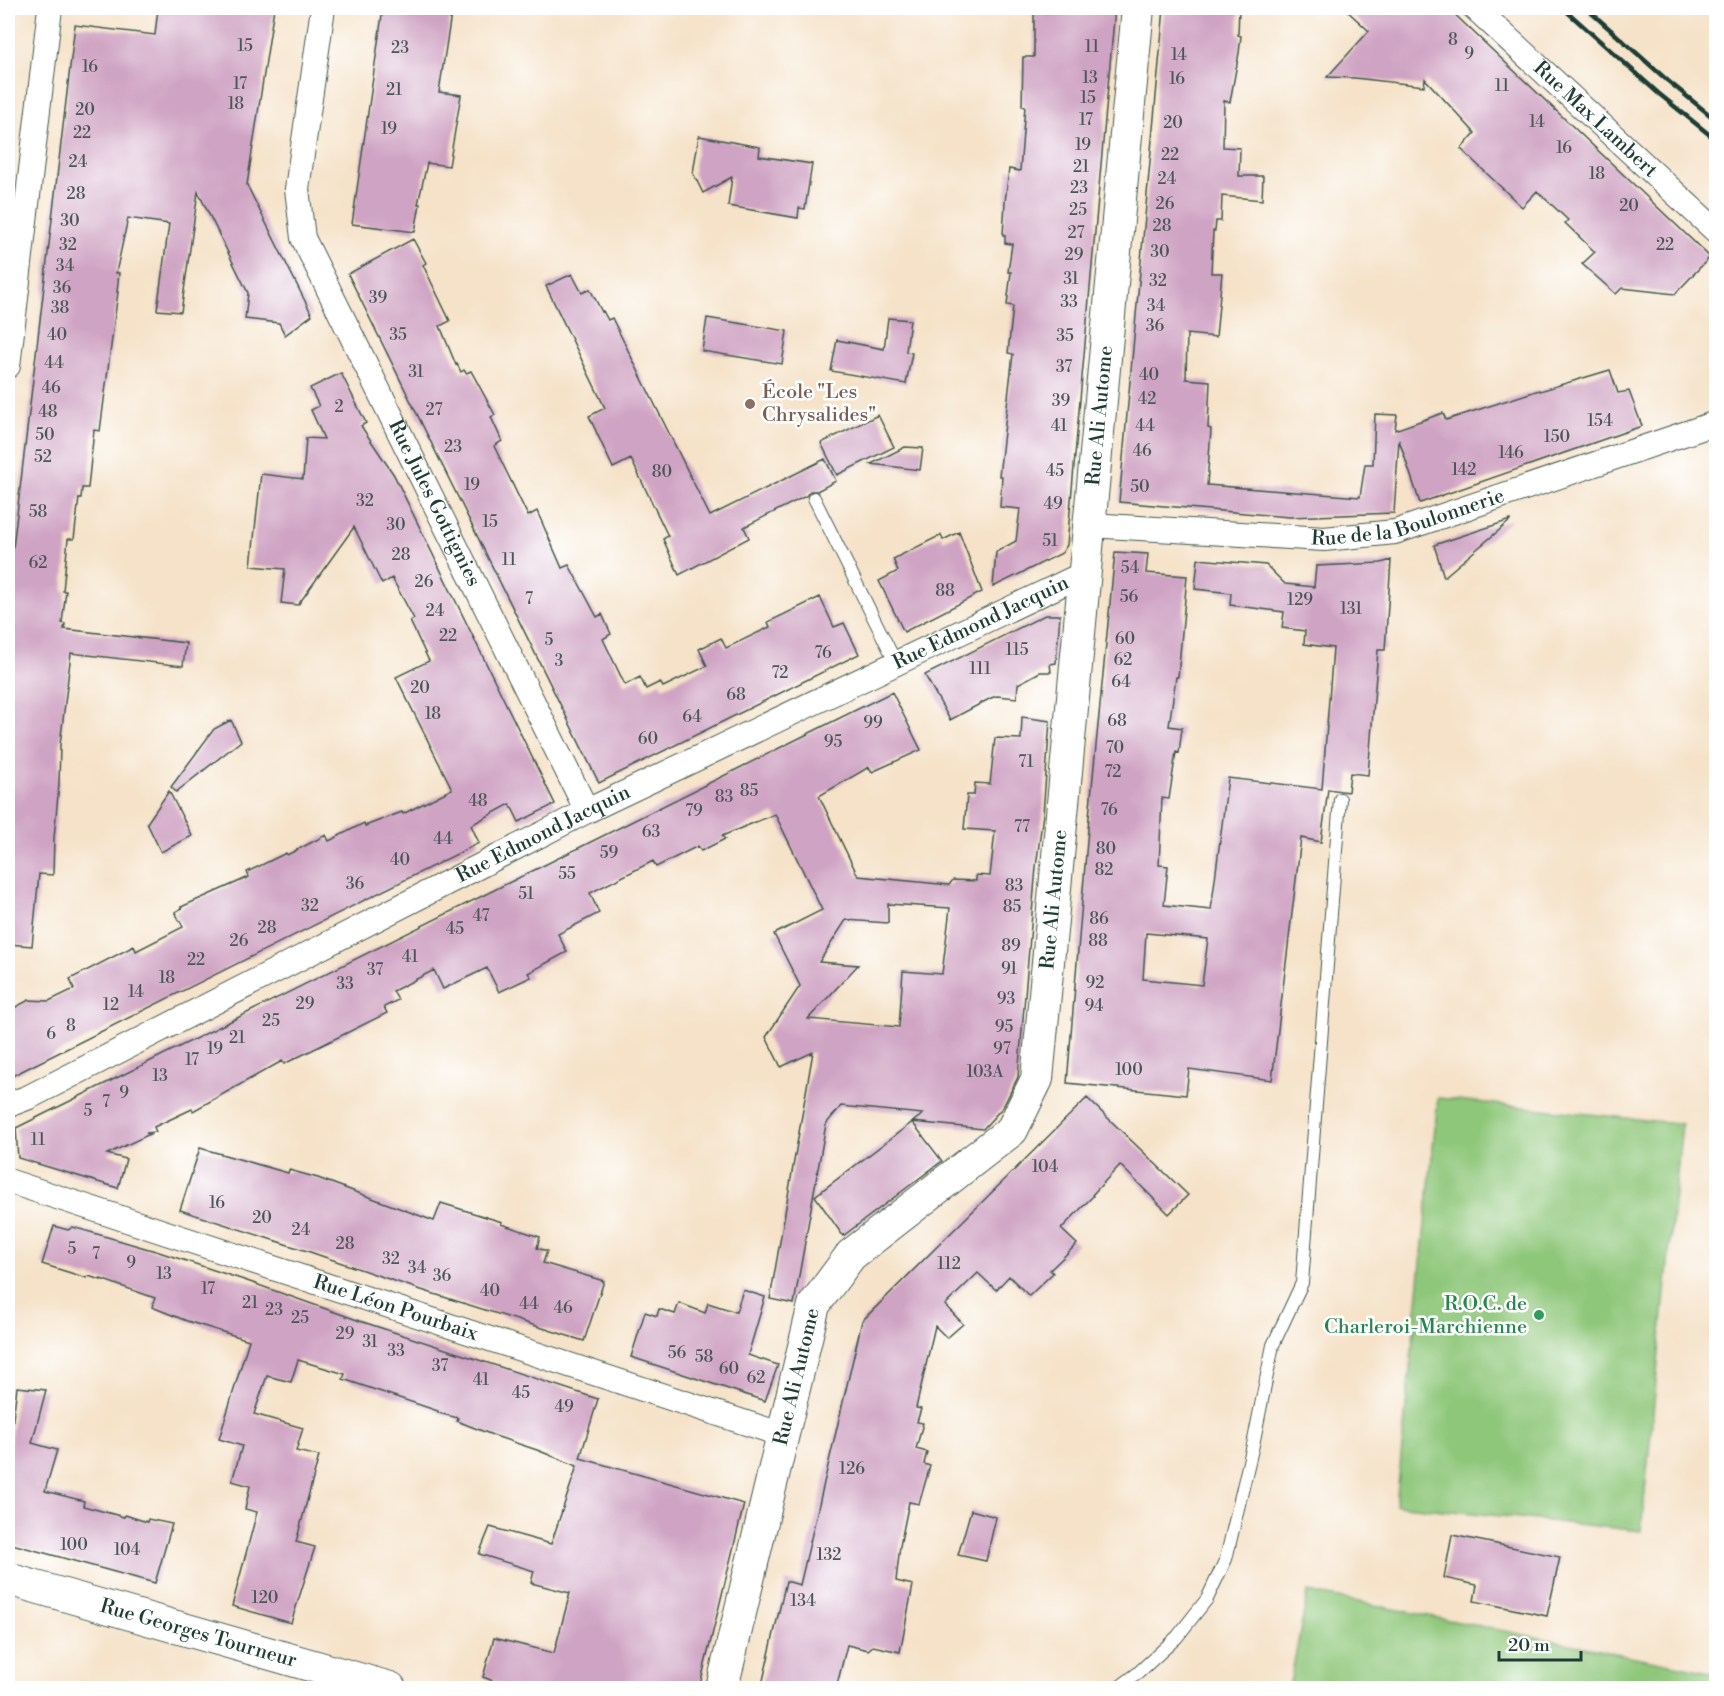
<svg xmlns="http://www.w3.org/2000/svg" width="1724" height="1696" viewBox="0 0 1724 1696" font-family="'Libre Bodoni',serif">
	<rect width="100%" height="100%" fill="#fff"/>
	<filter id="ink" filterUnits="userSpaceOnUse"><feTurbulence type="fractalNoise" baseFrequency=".0167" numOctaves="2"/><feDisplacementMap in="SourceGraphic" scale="12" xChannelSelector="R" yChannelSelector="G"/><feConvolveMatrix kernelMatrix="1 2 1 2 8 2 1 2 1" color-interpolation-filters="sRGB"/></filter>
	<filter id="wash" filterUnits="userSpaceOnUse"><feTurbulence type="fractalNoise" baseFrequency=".008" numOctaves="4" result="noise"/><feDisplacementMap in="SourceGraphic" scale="24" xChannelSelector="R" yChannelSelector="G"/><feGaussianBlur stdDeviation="1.35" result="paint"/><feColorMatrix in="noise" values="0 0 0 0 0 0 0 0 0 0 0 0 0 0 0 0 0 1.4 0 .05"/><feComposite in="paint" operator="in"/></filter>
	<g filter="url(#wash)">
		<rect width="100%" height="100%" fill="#f5e2c8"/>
		<!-- green -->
		<path fill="#8fc77a" stroke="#578257" stroke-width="1.5" d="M 1438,1098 L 1682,1124 L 1641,1531 L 1396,1505 Z
			M 1308,1592 L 1716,1673 L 1716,1688 L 1289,1688 Z"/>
		<g id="blocks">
			<!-- building -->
			<path fill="#cfa3c3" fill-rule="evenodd" d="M 158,8 L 274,8 L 247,185 L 312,315 L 285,335 L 279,323 L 245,319 L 248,293 L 198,192 L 181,312 L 157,310 L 169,224 L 128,218 L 116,273 L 119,273 L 117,292 L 118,292 L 100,431 L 94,430 L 88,488 L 82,488 L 81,498 L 79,498 L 74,539 L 68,539 L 63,591 L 66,591 L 62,623 L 65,624 L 64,629 L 186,643 L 183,666 L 71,653 L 60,745 L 59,784 L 54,838 L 53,875 L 39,874 L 32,946 L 8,944 L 8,590 L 75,25 L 155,35 Z
				M 383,8 L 452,8 L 439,92 L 461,95 L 449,166 L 427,163 L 418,204 L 420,204 L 415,232 L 352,224 Z
				M 1064,8 L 1115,8 L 1067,545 L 1062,553 L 993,587 L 996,552 L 1016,541 L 1020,509 L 1000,507 L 1002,476 L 999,476 L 1013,354 L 1008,353 L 1013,306 L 1007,305 L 1011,272 L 1008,272 L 1012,244 L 1005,243 L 1005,235 L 1003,235 L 1005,202 L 1009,169 L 1020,171 L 1025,106 L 1022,106 L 1023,57 L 1034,57 L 1034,13 L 1063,12 Z
				M 1164,8 L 1239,8 L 1238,35 L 1241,36 L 1239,53 L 1230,102 L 1224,101 L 1223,147 L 1240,148 L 1239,176 L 1263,176 L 1262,200 L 1222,196 L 1221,221 L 1216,221 L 1215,231 L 1213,231 L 1211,273 L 1222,273 L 1216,337 L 1187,334 L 1186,379 L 1210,381 L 1208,428 L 1211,429 L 1207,485 L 1360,497 L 1365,464 L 1373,464 L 1375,414 L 1397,415 L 1395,430 L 1443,413 L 1446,420 L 1539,390 L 1540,391 L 1610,370 L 1618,393 L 1629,391 L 1642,426 L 1420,503 L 1399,440 L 1394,513 L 1289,517 L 1119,502 Z
				M 1344,8 L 1448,8 L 1710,257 L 1675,294 L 1622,288 L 1616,294 L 1582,264 L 1595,252 L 1565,223 L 1568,220 L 1537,191 L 1522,207 L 1461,149 L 1475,133 L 1425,79 L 1424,86 L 1355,78 L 1327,77 L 1369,31 Z
				M 699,136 L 760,147 L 759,156 L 812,164 L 805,209 L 799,208 L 798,218 L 728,206 L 732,177 L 703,193 L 693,173 Z
				M 413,239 L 426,263 L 423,265 L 450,321 L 440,326 L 456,365 L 457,364 L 461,372 L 464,370 L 466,373 L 471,371 L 495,415 L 491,417 L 502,441 L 494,446 L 528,516 L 537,511 L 562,568 L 569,565 L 597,617 L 602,614 L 611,634 L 603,639 L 625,685 L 640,677 L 646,689 L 660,682 L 663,687 L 707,666 L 699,649 L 721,638 L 726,648 L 770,627 L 768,622 L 820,597 L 834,627 L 844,623 L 859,654 L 599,783 L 348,274 Z
				M 572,274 L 582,293 L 590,289 L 602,312 L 603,311 L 608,320 L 612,318 L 710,516 L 825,459 L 836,481 L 817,491 L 810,491 L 806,496 L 744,527 L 749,538 L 679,575 L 663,539 L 668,536 L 631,459 L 613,468 L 589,416 L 605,408 L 546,286 Z
				M 707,318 L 787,331 L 782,364 L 702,351 Z
				M 888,318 L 910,320 L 906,352 L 912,353 L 906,384 L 831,371 L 837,340 L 884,349 Z
				M 341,373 L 366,423 L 361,426 L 394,475 L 555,804 L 519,822 L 510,804 L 471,825 L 479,843 L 8,1078 L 8,1011 L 29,1000 L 49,1001 L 74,989 L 70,979 L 134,946 L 136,951 L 183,927 L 175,912 L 182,908 L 181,907 L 249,877 L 247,872 L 286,853 L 287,855 L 326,835 L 329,841 L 364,823 L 365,826 L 402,812 L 403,814 L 452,789 L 396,677 L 429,661 L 410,621 L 414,619 L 392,578 L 382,584 L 354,527 L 298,605 L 281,603 L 285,569 L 251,566 L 261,474 L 303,479 L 306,438 L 324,439 L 311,410 L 319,406 L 310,388 Z
				M 878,415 L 894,447 L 837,475 L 821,443 Z
				M 905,447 L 923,448 L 920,470 L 871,464 Z
				M 1510,520 L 1510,521 L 1444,577 L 1434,545 Z
				M 959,532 L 982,592 L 904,632 L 879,581 L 898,571 L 893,559 L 941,535 L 943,540 Z
				M 1115,552 L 1148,554 L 1146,573 L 1187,576 L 1178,677 L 1176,677 L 1169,726 L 1182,728 L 1179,753 L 1176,752 L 1169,799 L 1162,798 L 1159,865 L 1168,866 L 1164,905 L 1211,910 L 1228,778 L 1322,789 L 1333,648 L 1304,644 L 1305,631 L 1282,628 L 1284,612 L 1230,605 L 1231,593 L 1195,589 L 1198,559 L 1266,565 L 1285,584 L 1314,587 L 1316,566 L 1381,563 L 1391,560 L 1385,650 L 1378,650 L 1368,775 L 1350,773 L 1348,792 L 1328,789 L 1321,842 L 1301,838 L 1272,1080 L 1189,1069 L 1186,1095 L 1067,1083 L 1089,817 ZM 1146,933 L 1208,939 L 1202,985 L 1143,979 Z
				M 1045,615 L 1060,615 L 1056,663 L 1050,664 L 1051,672 L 1040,672 L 1018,684 L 1017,698 L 997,696 L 991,698 L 950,720 L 925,675 Z
				M 892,692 L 921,750 L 872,772 L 869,767 L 819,796 L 858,876 L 949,885 L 953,880 L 976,881 L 976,875 L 990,876 L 995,831 L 964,829 L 967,795 L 974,795 L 975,783 L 990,784 L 995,738 L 1021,739 L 1022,717 L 1050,721 L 1043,814 L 1036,867 L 1018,1077 L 1003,1107 L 983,1129 L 912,1122 L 942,1161 L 843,1236 L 815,1196 L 923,1114 L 841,1106 L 826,1124 L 794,1304 L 770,1299 L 813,1052 L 781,1067 L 766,1037 L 800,986 L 774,934 L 822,910 L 775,814 L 722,836 L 725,839 L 701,851 L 698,846 L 656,867 L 653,861 L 590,893 L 599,913 L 558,934 L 567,952 L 528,973 L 531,977 L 499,992 L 487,968 L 443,989 L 434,970 L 393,991 L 398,1000 L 384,1007 L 387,1013 L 284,1064 L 282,1061 L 193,1111 L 192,1109 L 154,1127 L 156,1132 L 146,1133 L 150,1134 L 107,1154 L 126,1159 L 118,1188 L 18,1158 L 16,1128 ZM 888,904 L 950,908 L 942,974 L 903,971 L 899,1027 L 808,1019 L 858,965 L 819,962 L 846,920 L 888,923 Z
				M 231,720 L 241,741 L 176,792 L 171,787 L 214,729 Z
				M 169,791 L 192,836 L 161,852 L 147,823 Z
				M 1087,1098 L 1188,1195 L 1169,1214 L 1120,1165 L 1092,1195 L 1093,1196 L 1061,1229 L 1077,1244 L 1050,1270 L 1053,1273 L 1029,1296 L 1009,1276 L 996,1290 L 978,1273 L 945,1305 L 963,1324 L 947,1338 L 935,1326 L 916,1408 L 921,1409 L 917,1422 L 923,1423 L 916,1449 L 927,1452 L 924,1464 L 930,1466 L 919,1504 L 909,1502 L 900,1546 L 896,1581 L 913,1585 L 900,1652 L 873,1646 L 868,1650 L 847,1645 L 836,1689 L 761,1689 L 786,1581 L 800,1585 L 862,1321 Z
				M 200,1148 L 288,1173 L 289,1170 L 318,1178 L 434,1221 L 441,1203 L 502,1222 L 501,1224 L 540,1237 L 537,1248 L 547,1251 L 543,1263 L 604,1281 L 584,1341 L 415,1288 L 307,1251 L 180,1210 Z
				M 54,1226 L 68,1230 L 73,1227 L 159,1252 L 247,1281 L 360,1321 L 598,1399 L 580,1458 L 744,1504 L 699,1689 L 513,1689 L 483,1677 L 494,1638 L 554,1653 L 570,1593 L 531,1583 L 534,1571 L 479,1554 L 490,1527 L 551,1544 L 577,1466 L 537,1450 L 495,1436 L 457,1421 L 458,1418 L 438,1413 L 438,1411 L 343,1379 L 345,1374 L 298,1360 L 291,1382 L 267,1376 L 254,1414 L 303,1428 L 296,1451 L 319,1456 L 296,1542 L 315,1547 L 291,1623 L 232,1606 L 257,1512 L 245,1509 L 250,1486 L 232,1481 L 242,1446 L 219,1439 L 249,1340 L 187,1321 L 152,1307 L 155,1298 L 101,1279 L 101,1280 L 88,1276 L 87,1278 L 42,1264 Z
				M 743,1290 L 765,1297 L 748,1355 L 778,1365 L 765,1401 L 631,1357 L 645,1312 L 657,1316 L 659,1309 L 675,1314 L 679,1303 L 705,1313 L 708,1303 L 736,1312 Z
				M 17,1387 L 46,1390 L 32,1443 L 57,1450 L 45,1491 L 84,1501 L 83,1506 L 124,1517 L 125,1515 L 147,1522 L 148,1519 L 172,1524 L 155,1583 L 8,1543 L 8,1459 Z
				M 971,1510 L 996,1517 L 986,1561 L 958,1555 Z
				M 1452,1535 L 1560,1557 L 1547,1616 L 1474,1601 L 1477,1585 L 1444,1578 Z"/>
		</g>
	</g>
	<g filter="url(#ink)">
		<use href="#blocks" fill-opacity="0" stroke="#3f564a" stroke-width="1.5"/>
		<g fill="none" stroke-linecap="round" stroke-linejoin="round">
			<!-- service casing -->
			<g stroke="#3f564a" stroke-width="14">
				<path id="service" d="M 814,498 L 896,663
					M 1118,1688 L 1138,1673 L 1177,1637 L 1207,1599 L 1226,1559 L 1253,1445 L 1273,1345 L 1302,1283 L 1340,799"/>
			</g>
			<!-- minor casing -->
			<g stroke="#3f564a" stroke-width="26">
				<g id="minor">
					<path id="s1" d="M 323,8 L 297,189 L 303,238 L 587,811"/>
					<path id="s2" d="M 1475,8 L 1716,231"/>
					<path d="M 8,366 L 50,8"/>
					<path id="s3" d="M 1089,525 L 1324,539 L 1395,532 L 1716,423"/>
					<path id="s4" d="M 8,1105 L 29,1097 L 587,811 L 1085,573"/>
					<path id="s5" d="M 8,1181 L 783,1435"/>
				</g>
			</g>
			<!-- tertiary casing -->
			<g stroke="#3f564a" stroke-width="34">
				<g id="tertiary">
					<path id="s6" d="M 8,1579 L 390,1688"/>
					<path id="s7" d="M 722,1688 L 814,1305 L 851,1255 L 1012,1130 L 1037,1079 L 1138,8"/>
				</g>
			</g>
			<!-- service -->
			<use href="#service" stroke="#fff" stroke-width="12"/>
			<!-- minor -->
			<use href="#minor" stroke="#fff" stroke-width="24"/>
			<!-- tertiary -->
			<use href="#tertiary" stroke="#fff" stroke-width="32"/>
			<!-- rail -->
			<path stroke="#1f3d34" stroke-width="4.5" d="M 1563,8 L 1658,93 L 1716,140
				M 1586,8 L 1668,81 L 1716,120"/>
		</g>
	</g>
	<!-- markers -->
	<circle fill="#8d6e63" stroke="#fff" stroke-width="2" cx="750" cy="404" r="6"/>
	<circle fill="#2e9e5b" stroke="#fff" stroke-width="2" cx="1539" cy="1315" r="6"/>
	<g text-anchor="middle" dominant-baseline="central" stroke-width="5" stroke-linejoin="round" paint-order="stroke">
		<!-- number labels -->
		<g font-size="16" fill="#4b5658">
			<text x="1453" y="40">8</text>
			<text x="245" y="46">15</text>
			<text x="1092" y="47">11</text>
			<text x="400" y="48">23</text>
			<text x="1469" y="54">9</text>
			<text x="1179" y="55">14</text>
			<text x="90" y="67">16</text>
			<text x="1090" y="78">13</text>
			<text x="1177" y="79">16</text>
			<text x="240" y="84">17</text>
			<text x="1502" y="86">11</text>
			<text x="394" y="90">21</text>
			<text x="1088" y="98">15</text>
			<text x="236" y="104">18</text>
			<text x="85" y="110">20</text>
			<text x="1086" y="120">17</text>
			<text x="1537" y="122">14</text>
			<text x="1173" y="123">20</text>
			<text x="389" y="129">19</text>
			<text x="82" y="133">22</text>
			<text x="1083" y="145">19</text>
			<text x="1564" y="148">16</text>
			<text x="1170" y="155">22</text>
			<text x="78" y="162">24</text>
			<text x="1081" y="167">21</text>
			<text x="1597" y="174">18</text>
			<text x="1167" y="179">24</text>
			<text x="1079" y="188">23</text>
			<text x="76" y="194">28</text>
			<text x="1165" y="204">26</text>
			<text x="1629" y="206">20</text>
			<text x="1078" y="210">25</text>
			<text x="70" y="221">30</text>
			<text x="1162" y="226">28</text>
			<text x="1076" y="233">27</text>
			<text x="68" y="245">32</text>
			<text x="1665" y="245">22</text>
			<text x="1160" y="252">30</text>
			<text x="1074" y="255">29</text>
			<text x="65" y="266">34</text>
			<text x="1071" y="279">31</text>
			<text x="1158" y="281">32</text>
			<text x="62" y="288">36</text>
			<text x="378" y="298">39</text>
			<text x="1069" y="302">33</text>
			<text x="1156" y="306">34</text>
			<text x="60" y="308">38</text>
			<text x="1155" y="326">36</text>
			<text x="57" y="335">40</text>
			<text x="398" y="335">35</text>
			<text x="1065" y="336">35</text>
			<text x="54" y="363">44</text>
			<text x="1064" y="367">37</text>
			<text x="416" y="372">31</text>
			<text x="1149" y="375">40</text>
			<text x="51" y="388">46</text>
			<text x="1147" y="399">42</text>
			<text x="1061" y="401">39</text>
			<text x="339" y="407">2</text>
			<text x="434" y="410">27</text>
			<text x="48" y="412">48</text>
			<text x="1600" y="421">154</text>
			<text x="1059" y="426">41</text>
			<text x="1145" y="426">44</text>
			<text x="45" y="435">50</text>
			<text x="1557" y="437">150</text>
			<text x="453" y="447">23</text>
			<text x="1142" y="451">46</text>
			<text x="1511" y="453">146</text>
			<text x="43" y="457">52</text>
			<text x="1464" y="470">142</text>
			<text x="1055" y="471">45</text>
			<text x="662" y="472">80</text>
			<text x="472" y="485">19</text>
			<text x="1140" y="487">50</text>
			<text x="365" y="501">32</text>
			<text x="1053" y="504">49</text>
			<text x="38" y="512">58</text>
			<text x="490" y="522">15</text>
			<text x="396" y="525">30</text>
			<text x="1050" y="541">51</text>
			<text x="401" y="555">28</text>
			<text x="509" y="560">11</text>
			<text x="38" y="563">62</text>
			<text x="1130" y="568">54</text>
			<text x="424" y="582">26</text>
			<text x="945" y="591">88</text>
			<text x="1129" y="597">56</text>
			<text x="529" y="599">7</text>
			<text x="1300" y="600">129</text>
			<text x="1351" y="609">131</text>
			<text x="435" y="611">24</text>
			<text x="448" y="636">22</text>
			<text x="1125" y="639">60</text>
			<text x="549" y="640">5</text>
			<text x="1017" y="650">115</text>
			<text x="823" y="653">76</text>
			<text x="1123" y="660">62</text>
			<text x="559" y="661">3</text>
			<text x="980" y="669">111</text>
			<text x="780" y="673">72</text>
			<text x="1121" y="682">64</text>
			<text x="420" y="688">20</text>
			<text x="736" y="695">68</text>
			<text x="433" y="714">18</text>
			<text x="692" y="717">64</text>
			<text x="1117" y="721">68</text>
			<text x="873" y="723">99</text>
			<text x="648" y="739">60</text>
			<text x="833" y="742">95</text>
			<text x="1115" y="748">70</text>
			<text x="1026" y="762">71</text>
			<text x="1113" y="772">72</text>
			<text x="749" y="791">85</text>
			<text x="724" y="797">83</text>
			<text x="478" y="801">48</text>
			<text x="1109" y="810">76</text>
			<text x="694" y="811">79</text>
			<text x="1022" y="827">77</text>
			<text x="651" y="832">63</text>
			<text x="443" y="839">44</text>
			<text x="1106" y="849">80</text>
			<text x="609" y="853">59</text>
			<text x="400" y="860">40</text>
			<text x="1104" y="870">82</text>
			<text x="567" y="874">55</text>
			<text x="355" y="884">36</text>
			<text x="1014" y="886">83</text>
			<text x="526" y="894">51</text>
			<text x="310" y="906">32</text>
			<text x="1012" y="907">85</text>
			<text x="481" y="916">47</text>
			<text x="1099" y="919">86</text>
			<text x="267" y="928">28</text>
			<text x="455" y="929">45</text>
			<text x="239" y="941">26</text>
			<text x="1098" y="941">88</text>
			<text x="1011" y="946">89</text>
			<text x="410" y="957">41</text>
			<text x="196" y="960">22</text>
			<text x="1009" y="969">91</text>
			<text x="375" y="970">37</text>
			<text x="167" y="978">18</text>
			<text x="1095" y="983">92</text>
			<text x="345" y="984">33</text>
			<text x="136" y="992">14</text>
			<text x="1006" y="999">93</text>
			<text x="305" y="1004">29</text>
			<text x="111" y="1005">12</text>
			<text x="1094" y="1006">94</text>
			<text x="271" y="1021">25</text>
			<text x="71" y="1026">8</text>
			<text x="1004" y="1027">95</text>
			<text x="51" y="1034">6</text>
			<text x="237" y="1038">21</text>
			<text x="215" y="1049">19</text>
			<text x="1002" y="1049">97</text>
			<text x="192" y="1060">17</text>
			<text x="1129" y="1070">100</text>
			<text x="985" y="1072">103A</text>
			<text x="160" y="1076">13</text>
			<text x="124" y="1093">9</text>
			<text x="106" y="1102">7</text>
			<text x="88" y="1111">5</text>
			<text x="38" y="1140">11</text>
			<text x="1045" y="1167">104</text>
			<text x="217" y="1203">16</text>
			<text x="262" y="1218">20</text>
			<text x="301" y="1230">24</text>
			<text x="345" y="1244">28</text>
			<text x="72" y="1249">5</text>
			<text x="96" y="1254">7</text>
			<text x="391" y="1259">32</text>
			<text x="131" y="1263">9</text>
			<text x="949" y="1264">112</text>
			<text x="417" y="1268">34</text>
			<text x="164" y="1274">13</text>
			<text x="442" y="1276">36</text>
			<text x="208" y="1289">17</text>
			<text x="490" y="1291">40</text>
			<text x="250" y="1303">21</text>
			<text x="529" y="1304">44</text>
			<text x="563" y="1308">46</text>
			<text x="274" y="1310">23</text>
			<text x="300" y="1318">25</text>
			<text x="345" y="1334">29</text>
			<text x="370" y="1342">31</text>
			<text x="396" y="1351">33</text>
			<text x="677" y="1353">56</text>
			<text x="704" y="1357">58</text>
			<text x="440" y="1366">37</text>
			<text x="729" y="1369">60</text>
			<text x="756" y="1378">62</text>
			<text x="481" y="1380">41</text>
			<text x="521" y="1393">45</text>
			<text x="564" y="1407">49</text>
			<text x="852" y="1469">126</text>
			<text x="74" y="1545">100</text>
			<text x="127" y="1550">104</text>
			<text x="829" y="1555">132</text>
			<text x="265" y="1598">120</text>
			<text x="803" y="1601">134</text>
		</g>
		<!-- street labels -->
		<g font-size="20" fill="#1f3d34" stroke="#fff">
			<text stroke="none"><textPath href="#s2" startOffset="164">Rue Max Lambert</textPath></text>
			<text stroke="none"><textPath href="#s7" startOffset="1383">Rue Ali Autome</textPath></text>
			<text stroke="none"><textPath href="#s1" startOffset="528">Rue Jules Gottignies</textPath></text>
			<text stroke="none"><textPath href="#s3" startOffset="322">Rue de la Boulonnerie</textPath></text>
			<text stroke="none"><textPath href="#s4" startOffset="1086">Rue Edmond Jacquin</textPath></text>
			<text stroke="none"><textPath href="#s4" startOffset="600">Rue Edmond Jacquin</textPath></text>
			<text stroke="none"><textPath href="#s7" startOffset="897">Rue Ali Autome</textPath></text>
			<text stroke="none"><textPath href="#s5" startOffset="408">Rue Léon Pourbaix</textPath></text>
			<text stroke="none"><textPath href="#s7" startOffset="320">Rue Ali Autome</textPath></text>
			<text stroke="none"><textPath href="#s6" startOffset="198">Rue Georges Tourneur</textPath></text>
		</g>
		<!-- education labels -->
		<g font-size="20" fill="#785e54" stroke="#fff" text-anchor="start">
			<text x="762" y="392">École "Les<tspan x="762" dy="23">Chrysalides"</tspan></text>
		</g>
		<!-- leisure labels -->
		<g font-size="20" fill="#27864d" stroke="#fff" text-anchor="end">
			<text x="1527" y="1304">R.O.C. de<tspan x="1527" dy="23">Charleroi-Marchienne</tspan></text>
		</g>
	</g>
	<!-- margin -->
	<rect width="1724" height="1696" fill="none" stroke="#fff" stroke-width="30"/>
	<!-- scale -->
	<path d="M1499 1651v9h82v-9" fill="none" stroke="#1f3d34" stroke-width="3"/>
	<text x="1508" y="1651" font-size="18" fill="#1f3d34" stroke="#ffffff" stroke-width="4.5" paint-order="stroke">20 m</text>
</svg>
